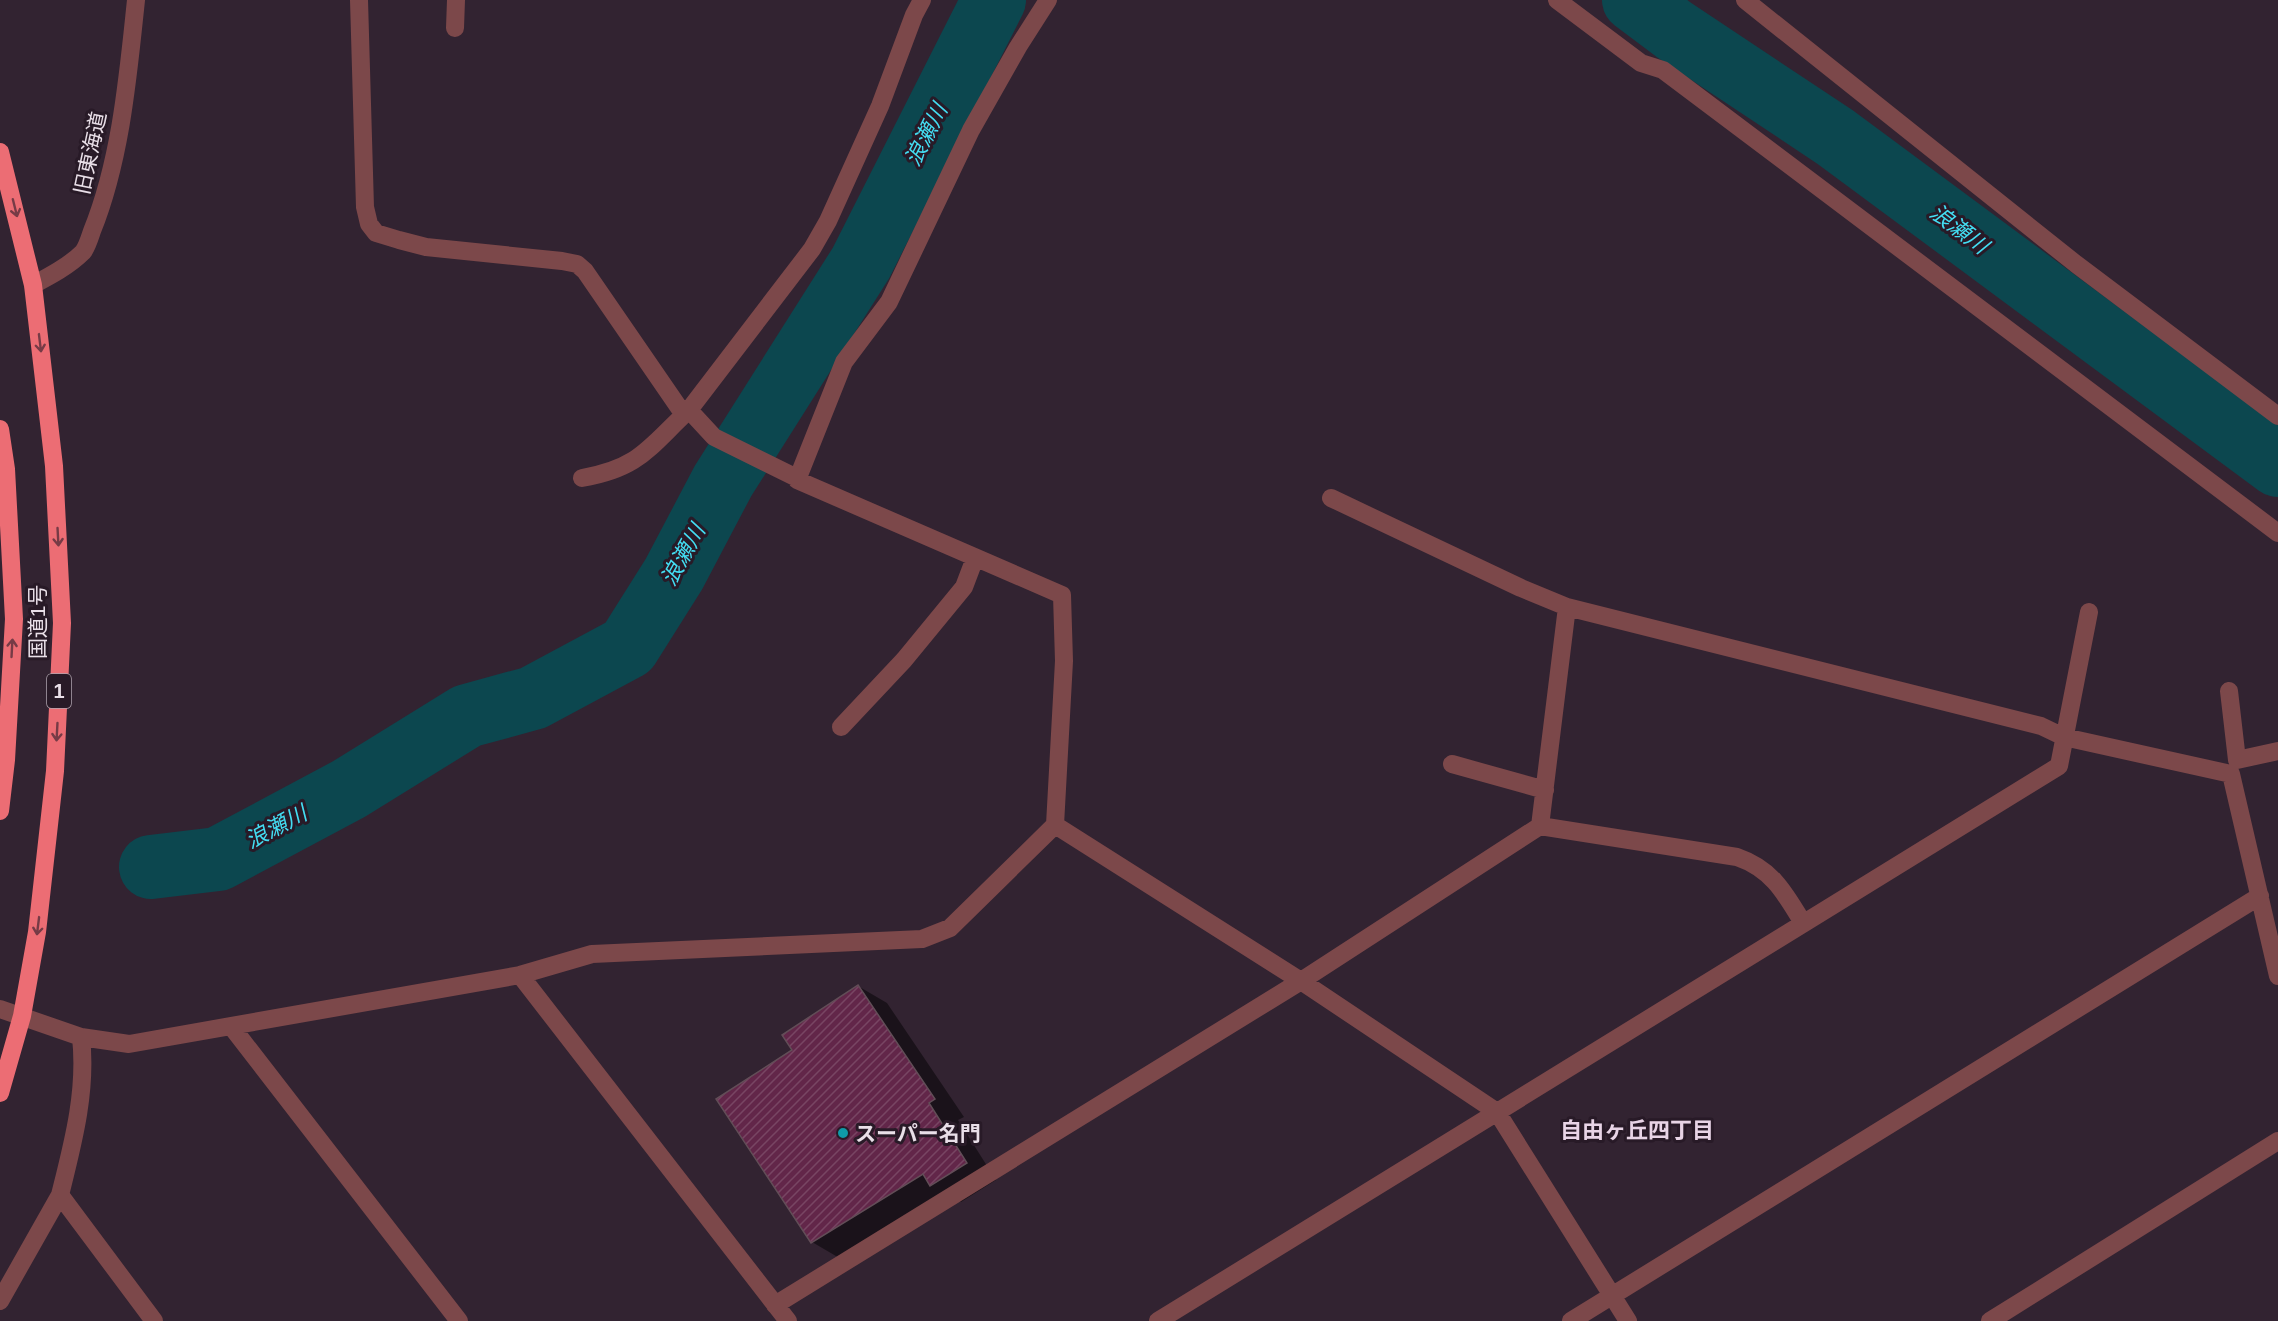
<svg xmlns="http://www.w3.org/2000/svg" width="2278" height="1321" viewBox="0 0 2278 1321" font-family="Helvetica,'Noto Sans JP',sans-serif">
	<defs>
		<pattern id="building-hatch" width="6" height="6" patternUnits="userSpaceOnUse" patternTransform="scale(1.5)"><rect width="6" height="6" fill="#622649"/><path d="M-1 1l2-2M0 6l6-6M5 7l2-2" fill="none" stroke="#784563"/></pattern>
	</defs>
	<rect width="100%" height="100%" fill="#322331"/>
	<!-- shadow -->
	<path fill="#0007" d="M 858,986 L 887,1003 L 964,1117 L 958,1120 L 996,1180 L 961,1202 L 946,1194 L 841,1259 L 812,1242 L 794,1050 Z"/>
	<g fill="none" stroke-linecap="round" stroke-linejoin="round">
		<!-- river -->
		<path stroke="#0c474f" stroke-width="64" d="M 1634,0 L 1674,30 L 1835,137 L 2278,465
			M 151,867 L 218,859 L 349,789 L 467,716 L 533,698 L 628,647 L 674,574 L 723,481 L 861,263 L 994,0"/>
	</g>
	<!-- building -->
	<path fill="url(#building-hatch)" stroke="#624d57" stroke-width="1.5" d="M 858,985 L 935,1099 L 929,1103 L 967,1163 L 930,1186 L 923,1174 L 811,1243 L 716,1099 L 792,1050 L 782,1035 Z"/>
	<g fill="none" stroke-linecap="round" stroke-linejoin="round">
		<!-- minor -->
		<path stroke="#7c484a" stroke-width="18" d="M 359,0 L 365,207 L 369,224 L 376,233 L 399,240 L 426,247 L 562,261 L 577,264 L 585,271 L 684,415
			M 1557,0 L 1641,63 L 1663,70 L 2278,533
			M 1745,0 L 2076,264 L 2278,416
			M 455,28 L 456,0
			M 33,285 C 50,276 69,266 83,252 C 87,247 90,237 92,231 C 121,159 128,76 136,0
			M 582,478 C 640,468 649,447 689,410
			M 797,478 L 714,437 L 689,410 L 812,249 L 828,221 L 880,106 L 914,15 L 922,0
			M 1331,498 L 1521,588 L 1567,607
			M 2229,691 L 2237,760 L 2278,751
			M 841,727 L 904,660 L 964,587 L 975,558
			M 1452,764 L 1545,790
			M 1055,825 L 1301,981 L 1497,1112 L 1628,1321
			M 1540,826 L 1737,857 C 1772,869 1785,893 1803,923
			M 520,975 L 788,1321
			M 0,1009 L 81,1037 L 129,1044 L 520,975 L 592,954 L 922,939 L 950,928 L 1055,825 L 1064,661 L 1062,595 L 797,480 L 844,362 L 889,302 L 971,130 L 1018,47 L 1048,0
			M 231,1026 L 459,1321
			M 81,1037 C 87,1091 73,1143 60,1195 L 154,1321
			M 0,1301 L 60,1195
			M 775,1305 L 1301,981 L 1540,826 L 1567,607 L 2041,726 L 2064,737 L 2231,774 L 2278,976
			M 1158,1321 L 2059,766 L 2089,612
			M 1571,1321 L 2260,896
			M 1990,1321 L 2278,1141"/>
		<!-- highway -->
		<path stroke="#ec6d74" stroke-width="18" d="M 0,152 L 33,285 L 54,466 L 62,623 L 55,771 L 37,932 L 22,1016 L 0,1093
			M 0,429 L 6,469 L 14,619 L 6,760 L 0,811"/>
	</g>
	<!-- one-way arrows -->
	<defs><path id="oneway-shaft" d="M-6 0H5M1.5-3L5.5 0L1.5 3" fill="none" stroke-width="1.6" stroke-linecap="round" stroke-linejoin="round" transform="scale(1.5)"/></defs>
	<g stroke="#763b46">
		<use href="#oneway-shaft" transform="translate(15 208) rotate(76)"/>
		<use href="#oneway-shaft" transform="translate(40 343) rotate(83)"/>
		<use href="#oneway-shaft" transform="translate(58 537) rotate(87)"/>
		<use href="#oneway-shaft" transform="translate(12 648) rotate(-87)"/>
		<use href="#oneway-shaft" transform="translate(57 732) rotate(93)"/>
		<use href="#oneway-shaft" transform="translate(38 926) rotate(97)"/>
	</g>
	<!-- markers -->
	<circle fill="#0f9aa8" stroke="#281a27" stroke-width="2" cx="843" cy="1133" r="6"/>
	<g text-anchor="middle" dominant-baseline="central" stroke-width="6" stroke-linejoin="round" paint-order="stroke">
		<!-- shield labels -->
		<rect fill="#281a27" stroke="#afa4ae" stroke-width="1.5" x="47" y="674" width="24" height="34" rx="4.5"/>
		<g font-size="20" font-weight="bold" fill="#e9dfe8">
			<text x="59" y="691">1</text>
		</g>
		<!-- street labels -->
		<g font-size="21" fill="#e9dfe8" stroke="#281a27">
			<text transform="translate(90 153) rotate(-78)">旧東海道</text>
			<text transform="translate(37 622) rotate(-90)">国道1号</text>
		</g>
		<!-- poi labels -->
		<g font-size="21" font-weight="bold" fill="#e9dfe8" stroke="#281a27" text-anchor="start">
			<text x="855" y="1133">スーパー名門</text>
		</g>
		<!-- water labels -->
		<g font-size="22" font-style="italic" fill="#43ddf2" stroke="#281a27">
			<text transform="translate(926 135) rotate(-63)">浪瀬川</text>
			<text transform="translate(1959 229) rotate(37)">浪瀬川</text>
			<text transform="translate(683 555) rotate(-61)">浪瀬川</text>
			<text transform="translate(276 827) rotate(-28)">浪瀬川</text>
		</g>
		<!-- neighbourhood labels -->
		<g font-size="22" font-weight="bold" fill="#e8d4e6" stroke="#281a27">
			<text x="1637" y="1130">自由ヶ丘四丁目</text>
		</g>
	</g>
</svg>
